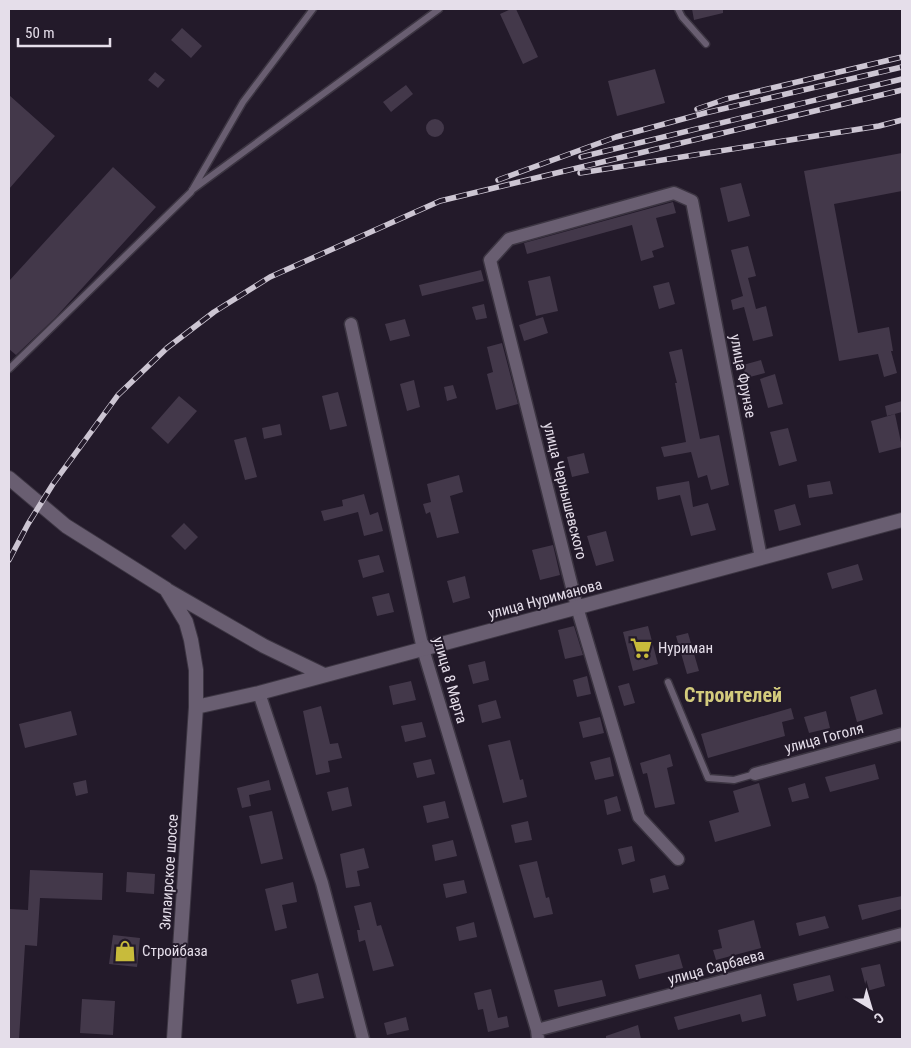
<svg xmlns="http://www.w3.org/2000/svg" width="911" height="1048" viewBox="0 0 911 1048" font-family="'Roboto Condensed',sans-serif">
	<rect width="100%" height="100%" fill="#231a2a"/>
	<!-- building -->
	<path fill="#43384a" d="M 511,9 L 516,9 L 538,57 L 523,64 L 500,14 Z
		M 692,9 L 723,9 L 723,13 L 694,20 Z
		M 182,28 L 202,46 L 191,58 L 171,40 Z
		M 655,69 L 665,103 L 617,116 L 608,81 Z
		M 155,72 L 165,80 L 158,88 L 148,80 Z
		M 406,85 L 413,94 L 391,112 L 383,102 Z
		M 9,95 L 55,136 L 9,189 Z
		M426 128a9 9 0 1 1 18 0a9 9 0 1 1-18 0Z
		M 902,153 L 902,191 L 834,204 L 858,333 L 889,327 L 893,351 L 891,351 L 897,373 L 884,377 L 878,354 L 839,361 L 804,171 Z
		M 113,167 L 156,207 L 55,318 L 16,355 L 9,349 L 9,281 Z
		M 741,183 L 750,216 L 728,222 L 720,188 Z
		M 673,202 L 676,213 L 656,218 L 664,247 L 652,251 L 654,257 L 641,261 L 632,225 L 527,254 L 524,243 Z
		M 748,246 L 756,276 L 748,278 L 756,309 L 766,306 L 773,336 L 753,341 L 744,307 L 733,310 L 731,300 L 743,296 L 731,250 Z
		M 481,270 L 484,281 L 422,296 L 419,285 Z
		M 550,276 L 558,311 L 536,316 L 528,281 Z
		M 669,282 L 675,304 L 659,309 L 653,286 Z
		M 484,304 L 487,318 L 476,320 L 472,307 Z
		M 543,317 L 548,333 L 524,341 L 519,325 Z
		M 405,319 L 410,336 L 390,341 L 385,324 Z
		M 502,343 L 518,404 L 496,410 L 487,374 L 493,372 L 487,347 Z
		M 682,349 L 700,439 L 719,435 L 729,485 L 711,490 L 707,475 L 698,478 L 691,452 L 664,457 L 661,447 L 686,442 L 675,383 L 677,383 L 669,352 Z
		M 761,360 L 765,373 L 746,378 L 743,365 Z
		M 775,374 L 783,404 L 768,408 L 760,379 Z
		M 414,380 L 420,407 L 407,411 L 400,384 Z
		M 453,385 L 457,398 L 447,401 L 444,387 Z
		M 338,392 L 347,426 L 330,430 L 322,396 Z
		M 179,396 L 197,411 L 168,444 L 151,428 Z
		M 902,401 L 902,412 L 887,416 L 885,406 Z
		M 895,414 L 902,447 L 879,453 L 871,421 Z
		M 280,424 L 282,435 L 264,439 L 262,428 Z
		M 788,428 L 797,461 L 779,466 L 770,432 Z
		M 246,437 L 257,477 L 245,480 L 234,440 Z
		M 584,453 L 589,473 L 572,477 L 567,457 Z
		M 459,475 L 463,492 L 450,496 L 459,533 L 437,538 L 430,512 L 426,514 L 423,504 L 431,502 L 427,484 Z
		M 689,481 L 693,507 L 708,503 L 716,530 L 691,536 L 680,495 L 658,500 L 656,487 Z
		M 830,481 L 833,494 L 809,498 L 807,485 Z
		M 364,494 L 370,515 L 378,512 L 383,531 L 364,536 L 358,512 L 324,521 L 321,511 L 343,506 L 342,500 Z
		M 795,504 L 801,525 L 779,531 L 774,510 Z
		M 184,523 L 198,537 L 185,550 L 171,536 Z
		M 606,531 L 614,561 L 596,566 L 587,536 Z
		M 553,545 L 560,575 L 540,580 L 532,550 Z
		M 379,555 L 384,572 L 363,578 L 358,560 Z
		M 858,564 L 863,580 L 832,589 L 827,573 Z
		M 465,576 L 470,598 L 453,603 L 447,581 Z
		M 389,593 L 394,612 L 377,616 L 372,597 Z
		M 574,626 L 583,655 L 565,659 L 558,630 Z
		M 648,626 L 658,664 L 633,671 L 623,632 Z
		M 688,633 L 699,671 L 687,674 L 676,636 Z
		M 485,661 L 489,680 L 473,684 L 468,665 Z
		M 587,676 L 591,694 L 577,697 L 573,680 Z
		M 411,681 L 416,700 L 393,705 L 389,686 Z
		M 629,683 L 635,703 L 624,706 L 618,686 Z
		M 876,689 L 883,714 L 857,722 L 850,697 Z
		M 496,700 L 501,718 L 482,723 L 478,705 Z
		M 321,706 L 330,744 L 338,743 L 342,758 L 328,761 L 330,772 L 316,775 L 303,711 Z
		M 791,708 L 794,719 L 782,722 L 785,736 L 708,758 L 701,734 Z
		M 71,711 L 77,735 L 25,748 L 19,724 Z
		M 826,711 L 830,728 L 809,733 L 804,717 Z
		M 600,717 L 604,733 L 583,738 L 579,722 Z
		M 422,722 L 426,737 L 405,742 L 401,726 Z
		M 510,740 L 520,780 L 523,779 L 527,797 L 503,803 L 488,745 Z
		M 670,754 L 673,766 L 667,768 L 675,804 L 655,808 L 647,773 L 643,774 L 640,763 Z
		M 610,757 L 614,776 L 595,780 L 590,762 Z
		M 431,759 L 435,774 L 417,778 L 413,763 Z
		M 875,764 L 879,779 L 830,792 L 825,777 Z
		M 86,780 L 88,793 L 76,796 L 73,783 Z
		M 269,780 L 271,790 L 249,795 L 251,806 L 242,808 L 237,788 Z
		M 759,783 L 771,826 L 715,842 L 709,821 L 739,812 L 733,791 Z
		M 805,783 L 809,798 L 792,802 L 788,788 Z
		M 348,787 L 352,806 L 332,811 L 327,792 Z
		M 617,796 L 621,811 L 607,815 L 604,800 Z
		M 445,801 L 449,818 L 427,823 L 423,806 Z
		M 272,811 L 283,859 L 261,864 L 249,816 Z
		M 528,821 L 532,840 L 515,843 L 511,825 Z
		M 453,840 L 457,856 L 435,861 L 432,845 Z
		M 632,846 L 635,861 L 622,865 L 618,849 Z
		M 364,848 L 369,868 L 357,871 L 360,886 L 346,888 L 340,854 Z
		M 537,861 L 546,898 L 549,897 L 553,914 L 534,918 L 519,865 Z
		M 30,870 L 103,873 L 102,900 L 40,898 L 37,946 L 25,945 L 19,1039 L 9,1039 L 9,909 L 28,910 Z
		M 127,872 L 155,874 L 154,894 L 126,892 Z
		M 665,875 L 669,889 L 653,893 L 650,879 Z
		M 464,880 L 467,893 L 446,898 L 443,884 Z
		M 293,882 L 297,902 L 282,905 L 287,928 L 275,931 L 265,889 Z
		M 902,896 L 902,909 L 862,920 L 858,905 Z
		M 371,902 L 377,926 L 381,925 L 394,966 L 373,971 L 365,940 L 359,942 L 357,930 L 360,930 L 354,906 Z
		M 825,916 L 829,928 L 799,936 L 796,923 Z
		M 754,920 L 761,948 L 716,960 L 713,950 L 722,948 L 718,930 Z
		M 474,922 L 477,937 L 459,941 L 456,927 Z
		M 113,935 L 140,938 L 137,967 L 109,964 Z
		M 679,954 L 683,968 L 639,979 L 635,965 Z
		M 880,964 L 885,986 L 867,991 L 861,968 Z
		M 318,973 L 324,998 L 297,1004 L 291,980 Z
		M 830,975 L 834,991 L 797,1001 L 793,984 Z
		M 602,980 L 606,996 L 558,1007 L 554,990 Z
		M 491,989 L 498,1018 L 507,1016 L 509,1027 L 488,1032 L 483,1009 L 478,1010 L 474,993 Z
		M 761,994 L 766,1016 L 742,1022 L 740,1014 L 678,1030 L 674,1017 Z
		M 82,999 L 115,1001 L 113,1035 L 80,1033 Z
		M 406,1017 L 409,1030 L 387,1035 L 384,1023 Z
		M 638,1025 L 641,1039 L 606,1039 L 606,1036 Z"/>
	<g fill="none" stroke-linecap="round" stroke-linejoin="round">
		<!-- service casing -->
		<g stroke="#3c3542" stroke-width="9">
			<path id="service" d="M 678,9 L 682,17 L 706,44
				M 192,190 L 439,9
				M 9,369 L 191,192 L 243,102 L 313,9
				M 668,682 L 708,778 L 734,780 L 755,774"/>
		</g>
		<!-- minor casing -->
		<g stroke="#3c3542" stroke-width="15">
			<path id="minor" d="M 351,324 L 423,649 L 537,1030 L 538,1039
				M 259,693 L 322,883 L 363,1039
				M 755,774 L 902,734
				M 678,859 L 639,817 L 577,607 L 490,260 L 509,239 L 674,193 L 692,201 L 761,558
				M 537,1030 L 902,934"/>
		</g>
		<!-- secondary casing -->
		<g stroke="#3c3542" stroke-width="16">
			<path id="secondary" d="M 9,478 L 66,526 L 166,589 L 186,622 L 191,640 L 196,670 L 196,707 L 174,1039
				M 167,590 L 264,646 L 324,675
				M 196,707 L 259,693 L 902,520"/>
		</g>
		<!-- service -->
		<use href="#service" stroke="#695e71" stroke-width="6"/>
		<!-- minor -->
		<use href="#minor" stroke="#695e71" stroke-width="12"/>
		<!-- secondary -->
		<use href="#secondary" stroke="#695e71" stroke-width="14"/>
		<!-- rail casing -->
		<g stroke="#ccc5d2" stroke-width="5.5">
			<path id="rail" d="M 697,109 L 726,99 L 902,57
				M 581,157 L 902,79
				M 580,173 L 879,126 L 902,120
				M 498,180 L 616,137 L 705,113 L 902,67
				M 9,560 L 28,524 L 53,484 L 118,395 L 167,348 L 214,312 L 270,277 L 440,201 L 902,90"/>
		</g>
		<!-- rail -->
		<use href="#rail" stroke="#231a2a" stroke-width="4" stroke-dasharray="11" stroke-linecap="butt"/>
	</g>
	<!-- icons -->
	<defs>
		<g id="supermarket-bare" transform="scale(1.725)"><path d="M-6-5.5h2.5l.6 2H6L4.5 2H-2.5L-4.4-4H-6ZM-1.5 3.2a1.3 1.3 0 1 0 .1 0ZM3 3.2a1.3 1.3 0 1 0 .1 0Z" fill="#c8bb3b" stroke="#231a2a" stroke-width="2.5" paint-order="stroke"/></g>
		<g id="shop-bare" transform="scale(1.725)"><path d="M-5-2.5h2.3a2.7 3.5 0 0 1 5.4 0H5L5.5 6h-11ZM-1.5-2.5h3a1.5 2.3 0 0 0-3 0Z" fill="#c8bb3b" stroke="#231a2a" stroke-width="2.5" paint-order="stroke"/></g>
	</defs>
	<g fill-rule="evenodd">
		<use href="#supermarket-bare" x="641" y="648"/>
		<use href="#shop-bare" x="125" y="951"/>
	</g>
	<g text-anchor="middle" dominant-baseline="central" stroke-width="4" stroke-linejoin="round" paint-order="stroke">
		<!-- street labels -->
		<g font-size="15" fill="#e5deea" stroke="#231a2a">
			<text transform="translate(743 376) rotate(79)">улица Фрунзе</text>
			<text transform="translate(565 491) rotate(76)">улица Чернышевского</text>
			<text transform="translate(545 599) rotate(-15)">улица Нуриманова</text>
			<text transform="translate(450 680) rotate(74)">улица 8 Марта</text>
			<text transform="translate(824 738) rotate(-15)">улица Гоголя</text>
			<text transform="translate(169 872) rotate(-86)">Зилаирское шоссе</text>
			<text transform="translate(716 967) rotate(-15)">улица Сарбаева</text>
		</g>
		<!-- poi labels -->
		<g font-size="15" fill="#e5deea" stroke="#231a2a" text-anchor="start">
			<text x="658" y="648">Нуриман</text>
			<text x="142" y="951">Стройбаза</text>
		</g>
		<!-- district labels -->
		<g font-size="20" font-weight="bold" fill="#d3cb7d" stroke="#231a2a">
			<text x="733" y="695">Строителей</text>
		</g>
	</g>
	<!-- border -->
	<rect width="911" height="1048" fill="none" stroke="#e5deea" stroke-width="20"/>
	<!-- north arrow -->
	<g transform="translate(871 1008) rotate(142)" stroke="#231a2a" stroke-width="4" paint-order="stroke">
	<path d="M0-4L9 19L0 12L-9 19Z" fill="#e5deea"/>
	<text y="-8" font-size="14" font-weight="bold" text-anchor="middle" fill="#e5deea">С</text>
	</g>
	<!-- scale -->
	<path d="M18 38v8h92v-8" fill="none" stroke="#e5deea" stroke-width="2.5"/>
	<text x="25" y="38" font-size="15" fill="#e5deea" stroke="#231a2a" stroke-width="4" paint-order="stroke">50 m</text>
</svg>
